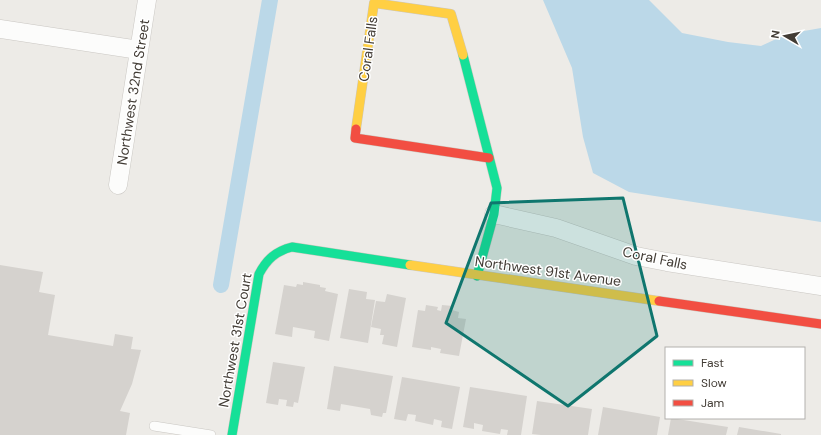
<svg xmlns="http://www.w3.org/2000/svg" width="821" height="435" viewBox="0 0 821 435" font-family="'DM Sans',sans-serif">
	<rect width="100%" height="100%" fill="#edebe7"/>
	<!-- water -->
	<path fill="#bbd8e8" d="M 543,0 L 649,0 L 682,33 L 728,42 L 761,46 L 787,34 L 821,28 L 821,222 L 629,192 L 593,173 L 583,137 L 572,68 Z"/>
	<g fill="none" stroke-linecap="round" stroke-linejoin="round">
		<!-- canal -->
		<path stroke="#bbd8e8" stroke-width="16" d="M 221,285 L 270,0"/>
	</g>
	<!-- building -->
	<path fill="#d5d2ce" d="M 0,265 L 43,272 L 39,292 L 55,295 L 48,335 L 113,346 L 115,334 L 133,337 L 131,349 L 141,350 L 132,384 L 120,411 L 130,413 L 126,435 L 0,435 Z
		M 303,282 L 320,285 L 320,287 L 326,288 L 325,291 L 338,294 L 329,341 L 314,338 L 315,331 L 293,327 L 292,337 L 275,334 L 284,285 L 296,287 L 297,284 L 303,285 Z
		M 349,289 L 367,292 L 366,299 L 375,300 L 368,343 L 340,338 Z
		M 387,294 L 406,298 L 397,347 L 382,344 L 384,335 L 380,335 L 381,329 L 371,327 L 376,301 L 385,302 Z
		M 426,305 L 438,307 L 437,310 L 441,311 L 442,305 L 453,306 L 452,310 L 459,312 L 458,318 L 466,319 L 459,356 L 440,353 L 441,349 L 431,347 L 431,350 L 412,347 L 418,310 L 425,311 Z
		M 273,362 L 305,367 L 298,403 L 294,402 L 293,407 L 286,406 L 287,400 L 279,399 L 278,405 L 266,403 Z
		M 334,366 L 393,376 L 386,413 L 383,413 L 382,417 L 371,415 L 370,409 L 341,404 L 340,411 L 327,409 Z
		M 402,377 L 460,387 L 452,429 L 441,427 L 442,421 L 434,419 L 433,425 L 415,421 L 416,415 L 408,414 L 406,421 L 394,419 Z
		M 470,387 L 527,396 L 521,435 L 507,435 L 508,430 L 501,429 L 500,434 L 482,431 L 483,425 L 474,423 L 474,429 L 463,427 Z
		M 537,401 L 592,409 L 588,435 L 541,435 L 532,434 Z
		M 603,407 L 660,417 L 657,435 L 598,435 Z
		M 671,418 L 728,427 L 726,435 L 668,435 Z
		M 739,427 L 781,434 L 781,435 L 737,435 Z"/>
	<g fill="none" stroke-linecap="round" stroke-linejoin="round">
		<!-- lane casing -->
		<g stroke="#cac7c3" stroke-width="10">
			<path id="lane" d="M 154,426 L 211,435"/>
		</g>
		<!-- street casing -->
		<g stroke="#cac7c3" stroke-width="19">
			<path id="street" d="M 0,29 L 139,50
				M 118,185 L 147,0
				M 494,214 L 556,228 L 636,256 L 667,262 L 821,286"/>
		</g>
		<!-- fast casing -->
		<g stroke="#ccc7be" stroke-width="10">
			<path id="fast" d="M 463,55 L 497,188 L 494,214 L 477,276
				M 232,435 L 259,274 C 267,259 276,251 292,247 L 410,265"/>
		</g>
		<!-- slow casing -->
		<g stroke="#ccc7be" stroke-width="10">
			<path id="slow" d="M 356,129 L 374,3 L 451,14 L 463,55
				M 410,265 L 659,301"/>
		</g>
		<!-- jam casing -->
		<g stroke="#ccc7be" stroke-width="10">
			<path id="jam" d="M 356,129 L 355,138 L 489,158
				M 659,301 L 821,324"/>
		</g>
		<!-- lane -->
		<use href="#lane" stroke="#fcfcfb" stroke-width="9"/>
		<!-- street -->
		<use href="#street" stroke="#fcfcfb" stroke-width="18"/>
		<!-- fast -->
		<use href="#fast" stroke="#16e098" stroke-width="9"/>
		<!-- slow -->
		<use href="#slow" stroke="#ffcf43" stroke-width="9"/>
		<!-- jam -->
		<use href="#jam" stroke="#f24e42" stroke-width="9"/>
	</g>
	<!-- marked area -->
	<path fill="#0f766e" fill-opacity="0.2" stroke="#0f766e" stroke-width="3" stroke-linejoin="round" d="M 623,198 L 657,336 L 568,406 L 446,323 L 491,203 Z"/>
	<g text-anchor="middle" dominant-baseline="central" stroke-width="3" stroke-linejoin="round" paint-order="stroke">
		<!-- street labels -->
		<g font-size="14" fill="#423c35" stroke="#fff">
			<text transform="translate(368 49) rotate(-82)">Coral Falls</text>
			<text transform="translate(133 92) rotate(-81)">Northwest 32nd Street</text>
			<text transform="translate(655 258) rotate(12)">Coral Falls</text>
			<text transform="translate(548 271) rotate(8)">Northwest 91st Avenue</text>
			<text transform="translate(235 340) rotate(-80)">Northwest 31st Court</text>
		</g>
	</g>
	<!-- legend -->
	<rect x="665" y="347" width="140" height="72" fill="#ffffff" stroke="#b3b1ae"/>
	<rect x="673" y="360" width="20" height="6" fill="#16e098" stroke="#b3b1ae"/>
	<text x="701" y="367" font-size="12" fill="#423c35">Fast</text>
	<rect x="673" y="380" width="20" height="6" fill="#ffcf43" stroke="#b3b1ae"/>
	<text x="701" y="387" font-size="12" fill="#423c35">Slow</text>
	<rect x="673" y="400" width="20" height="6" fill="#f24e42" stroke="#b3b1ae"/>
	<text x="701" y="407" font-size="12" fill="#423c35">Jam</text>
	<!-- north arrow -->
	<g transform="translate(785 36) rotate(279)" stroke="#ffffff" stroke-width="3" paint-order="stroke">
	<path d="M0-3L7 15L0 10L-7 15Z" fill="#423c35"/>
	<text y="-6" font-size="11" font-weight="bold" text-anchor="middle" fill="#423c35">N</text>
	</g>
</svg>
